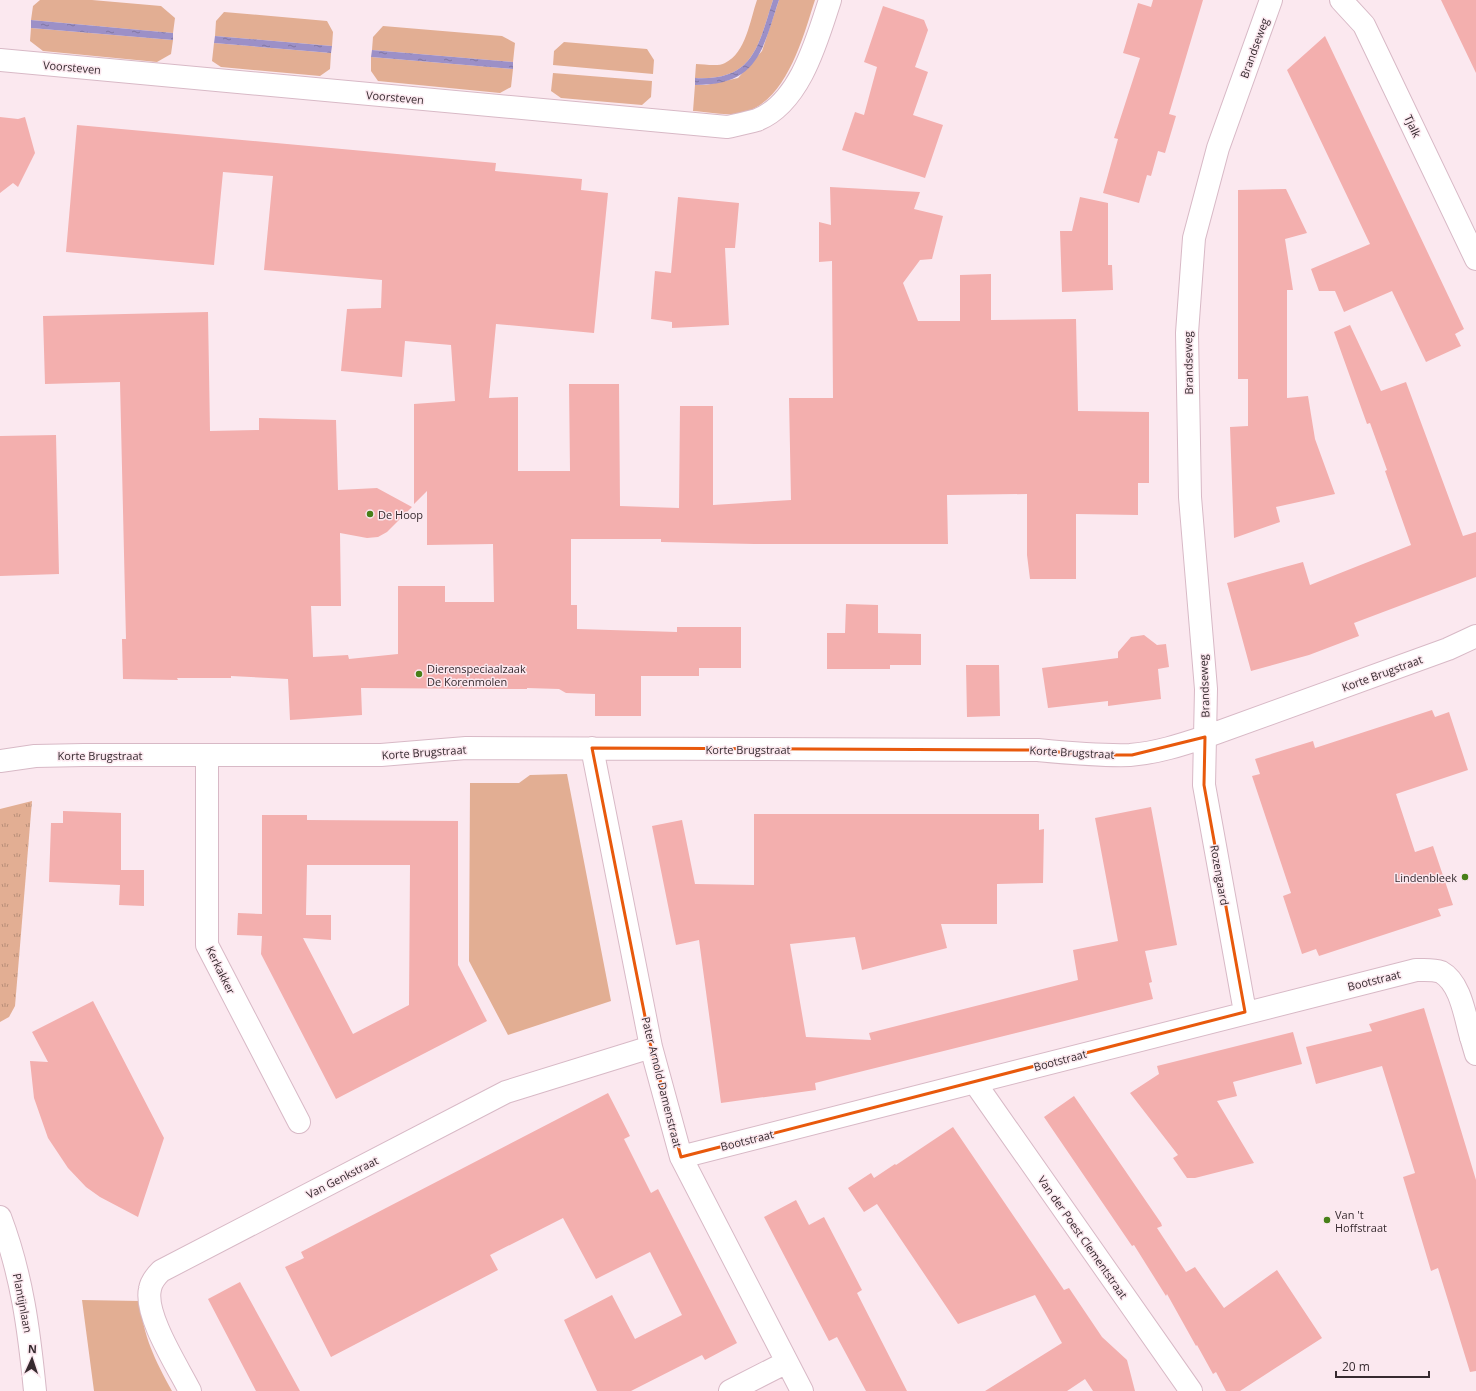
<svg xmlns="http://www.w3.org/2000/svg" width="1476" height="1391" viewBox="0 0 1476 1391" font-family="'Open Sans',sans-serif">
	<defs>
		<pattern id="park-tufts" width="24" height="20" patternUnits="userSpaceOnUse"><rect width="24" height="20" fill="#e2ae93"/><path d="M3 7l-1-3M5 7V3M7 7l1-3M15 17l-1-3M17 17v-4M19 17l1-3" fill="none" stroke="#b88e78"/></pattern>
		<pattern id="water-ripples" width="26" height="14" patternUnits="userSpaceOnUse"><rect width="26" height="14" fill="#9c90c7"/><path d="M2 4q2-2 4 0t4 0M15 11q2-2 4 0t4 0" fill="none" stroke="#8076a2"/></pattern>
	</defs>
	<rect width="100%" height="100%" fill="#fbe8ef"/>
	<!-- green -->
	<path fill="#e2ae93" d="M 40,0 L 92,0 L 161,6 L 175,18 L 173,33 L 31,20 L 33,6 Z
		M 757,0 L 773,0 C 758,46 754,81 695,78 L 696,64 C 704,64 718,67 725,63 C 746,53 750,20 757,0 Z
		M 779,0 L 815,0 C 803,37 787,100 745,112 C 729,117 709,112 693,111 L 695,85 L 706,85 L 738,78 L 762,51 Z
		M 224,12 L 327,21 L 333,32 L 332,46 L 215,36 L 216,21 Z
		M 383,26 L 502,36 L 515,43 L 513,62 L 372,50 L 373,37 Z
		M 31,28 L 173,40 L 171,54 L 157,62 L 43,51 L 30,41 Z
		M 564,42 L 647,49 L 654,60 L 653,74 L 553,65 L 554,51 Z
		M 214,43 L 331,53 L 330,69 L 320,76 L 221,67 L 212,61 Z
		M 371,57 L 513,69 L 511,87 L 500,93 L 378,81 L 371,71 Z
		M 553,73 L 652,81 L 651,97 L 642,105 L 561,98 L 551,91 Z
		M 567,774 L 611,1001 L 508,1035 L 469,961 L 470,783 L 519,783 L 530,775 Z
		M 82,1300 L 140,1301 C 143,1336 155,1360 172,1391 L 94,1391 Z"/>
	<!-- park -->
	<path fill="url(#park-tufts)" d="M 32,801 L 15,1006 L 9,1017 L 0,1022 L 0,809 Z"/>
	<!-- water -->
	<path fill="url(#water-ripples)" d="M 773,0 L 779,0 C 762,50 759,85 695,85 L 695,78 C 754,81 758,46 773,0 Z
		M 31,20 L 173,33 L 173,40 L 31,28 Z
		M 215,36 L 332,46 L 331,53 L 214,43 Z
		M 372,50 L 513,62 L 513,69 L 371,57 Z"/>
	<!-- building -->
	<path fill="#f3afae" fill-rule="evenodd" d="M 1153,0 L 1203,0 L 1169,114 L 1176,116 L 1165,153 L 1158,151 L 1151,176 L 1147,175 L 1139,203 L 1103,193 L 1118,139 L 1114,138 L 1140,58 L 1123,53 L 1138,3 L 1151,7 Z
		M 1441,0 L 1476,0 L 1476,73 Z
		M 883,6 L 924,20 L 928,30 L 915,67 L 928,72 L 913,115 L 943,125 L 925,178 L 842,150 L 855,112 L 864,115 L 877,67 L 864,62 Z
		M 1325,36 L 1464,329 L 1455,334 L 1461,346 L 1426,362 L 1392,291 L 1344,312 L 1335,291 L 1319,291 L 1311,269 L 1370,244 L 1287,70 Z
		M 0,117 L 18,119 L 25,117 L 35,153 L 18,187 L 13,183 L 0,193 Z
		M 77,125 L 496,163 L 495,171 L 582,179 L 581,190 L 608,193 L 594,333 L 496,324 L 489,398 L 518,397 L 518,471 L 570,471 L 569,384 L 619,384 L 620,506 L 679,508 L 680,406 L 713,406 L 713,505 L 791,500 L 789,398 L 833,398 L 832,261 L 819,262 L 819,222 L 831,225 L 830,187 L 920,192 L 914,209 L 943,216 L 932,259 L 920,260 L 903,283 L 918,321 L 960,321 L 960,275 L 991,274 L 991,320 L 1076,319 L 1078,411 L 1149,412 L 1149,483 L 1138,483 L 1138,515 L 1076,514 L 1076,579 L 1030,579 L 1027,555 L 1027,494 L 947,495 L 948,544 L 754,544 L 661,542 L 661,539 L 571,539 L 571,605 L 577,605 L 577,629 L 677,632 L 677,627 L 741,627 L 741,668 L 699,668 L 699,676 L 641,676 L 641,716 L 595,716 L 595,694 L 566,693 L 559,689 L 527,688 L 527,689 L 361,688 L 362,715 L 290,720 L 288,679 L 231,676 L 231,678 L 177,678 L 178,680 L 123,679 L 122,639 L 126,639 L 120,382 L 45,384 L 43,316 L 208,312 L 210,431 L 259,430 L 259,418 L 336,420 L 338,490 L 377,488 L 412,507 L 387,532 L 378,537 L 367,538 L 340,533 L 341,606 L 311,606 L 313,657 L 348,655 L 349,659 L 398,654 L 398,586 L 445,586 L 445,602 L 494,602 L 493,544 L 427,545 L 427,491 L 414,504 L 414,404 L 455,401 L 451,345 L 405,341 L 402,377 L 341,371 L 347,309 L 381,308 L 382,280 L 264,270 L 273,176 L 223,172 L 214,265 L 66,252 Z
		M 1286,189 L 1307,233 L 1285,239 L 1293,290 L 1287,290 L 1287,398 L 1308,396 L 1315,439 L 1335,494 L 1276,507 L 1280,522 L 1234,538 L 1230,427 L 1248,426 L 1248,379 L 1238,379 L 1238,190 Z
		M 678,197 L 739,203 L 735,248 L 725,248 L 729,325 L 672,328 L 672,322 L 651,319 L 655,271 L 671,273 Z
		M 1080,197 L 1108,203 L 1108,265 L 1112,265 L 1113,290 L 1062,292 L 1060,231 L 1072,231 Z
		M 1350,325 L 1381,391 L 1406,382 L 1463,536 L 1476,532 L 1476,577 L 1354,623 L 1359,636 L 1309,655 L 1251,671 L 1227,583 L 1303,562 L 1310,585 L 1411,545 L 1385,471 L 1387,470 L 1370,423 L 1367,424 L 1334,332 Z
		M 56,435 L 59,574 L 0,576 L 0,436 Z
		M 846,604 L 878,605 L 878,633 L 921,634 L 921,665 L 890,665 L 890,669 L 827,669 L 827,633 L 845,633 Z
		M 1144,635 L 1157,645 L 1166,644 L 1169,667 L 1158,669 L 1161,699 L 1108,706 L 1108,701 L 1048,708 L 1042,668 L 1118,658 L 1118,652 L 1131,637 Z
		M 966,665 L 999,665 L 1000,716 L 967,717 Z
		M 1432,710 L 1435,717 L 1449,712 L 1468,770 L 1396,794 L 1415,852 L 1433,846 L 1453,905 L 1438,909 L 1441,916 L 1319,956 L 1316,949 L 1302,954 L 1283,896 L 1291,893 L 1252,776 L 1260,774 L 1255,759 L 1313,741 L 1315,748 Z
		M 1151,807 L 1177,945 L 1145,951 L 1152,982 L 1149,983 L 1153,999 L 815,1083 L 816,1090 L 721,1103 L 699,940 L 676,945 L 652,826 L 682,820 L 695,884 L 754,885 L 754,814 L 1039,814 L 1039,830 L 1044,829 L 1043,883 L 997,884 L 997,924 L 941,924 L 947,948 L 862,970 L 855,937 L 790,944 L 806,1037 L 871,1040 L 869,1033 L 1078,980 L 1073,950 L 1118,941 L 1095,818 Z
		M 63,811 L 121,813 L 121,870 L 144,870 L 144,906 L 119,905 L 120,885 L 49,882 L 51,823 L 63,823 Z
		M 262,815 L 307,815 L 307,820 L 458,821 L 458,965 L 487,1021 L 336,1099 L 261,954 L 262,936 L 237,935 L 238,913 L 262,914 ZM 307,865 L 410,865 L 409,1005 L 353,1034 L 303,938 L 331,940 L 331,915 L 306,915 Z
		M 93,1001 L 164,1138 L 138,1217 L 100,1197 L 86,1187 L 68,1168 L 48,1138 L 34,1098 L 30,1061 L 48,1062 L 32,1032 Z
		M 1424,1008 L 1476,1180 L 1476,1371 L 1470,1372 L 1438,1268 L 1431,1271 L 1403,1177 L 1415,1173 L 1382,1066 L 1316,1084 L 1306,1047 L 1372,1031 L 1369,1024 Z
		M 1293,1032 L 1302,1064 L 1233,1082 L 1237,1096 L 1217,1101 L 1254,1163 L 1195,1178 L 1187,1178 L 1173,1158 L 1178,1155 L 1130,1093 L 1159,1074 L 1157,1066 Z
		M 608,1093 L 630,1136 L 624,1139 L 651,1193 L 658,1189 L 737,1343 L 705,1360 L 702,1355 L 631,1391 L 597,1391 L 564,1320 L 612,1295 L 635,1339 L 682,1315 L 650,1252 L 596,1279 L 563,1218 L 490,1255 L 498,1270 L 331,1357 L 285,1267 L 304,1258 L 301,1252 Z
		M 1074,1096 L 1161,1223 L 1162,1226 L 1157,1228 L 1186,1272 L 1195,1267 L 1224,1308 L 1277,1270 L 1322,1338 L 1240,1391 L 1226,1391 L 1216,1372 L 1213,1374 L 1197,1345 L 1196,1346 L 1167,1294 L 1166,1296 L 1134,1245 L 1132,1246 L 1044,1117 Z
		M 953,1127 L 1064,1290 L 1069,1288 L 1102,1337 L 1127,1360 L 1135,1391 L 1093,1391 L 1085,1379 L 1067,1391 L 985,1391 L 1062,1343 L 1035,1295 L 958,1324 L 877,1204 L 864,1212 L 848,1188 L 871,1173 L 874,1178 L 895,1164 L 896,1165 Z
		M 796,1200 L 809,1225 L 824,1217 L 862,1290 L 857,1293 L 907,1391 L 866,1391 L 837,1337 L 829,1341 L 764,1217 Z
		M 240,1282 L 300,1391 L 256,1391 L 208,1299 Z"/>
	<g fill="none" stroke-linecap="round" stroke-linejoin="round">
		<!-- minor casing -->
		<g stroke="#d8b9c6" stroke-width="24">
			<path id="minor" d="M 1341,0 L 1364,25 L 1476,259
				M 0,60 L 727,127 C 736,125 747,123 757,120 C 800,103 817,40 830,0
				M 592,748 L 651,1047 L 681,1157 L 802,1391
				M 207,755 L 207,945 L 299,1122
				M 0,761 L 35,756 L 84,755 L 381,755 L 466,748 L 1038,750 C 1069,753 1099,756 1130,755 C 1156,753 1181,745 1205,737 L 1448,649 L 1476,636
				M 1245,1012 L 1204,785 L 1206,689 L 1190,497 L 1187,333 L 1194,238 L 1218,148 L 1271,0
				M 975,1083 L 1191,1391
				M 681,1157 C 926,1095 1170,1031 1416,970 C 1424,970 1433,969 1441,972 C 1461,983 1465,1017 1471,1037
				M 190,1391 C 178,1367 144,1315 150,1289 C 151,1282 156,1276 161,1271 L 506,1092 L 651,1047
				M 730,1391 L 787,1362"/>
		</g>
		<!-- tertiary casing -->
		<g stroke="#d8b9c6" stroke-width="24">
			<path id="tertiary" d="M 1476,1035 L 1471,1037 L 1476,1054"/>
		</g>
		<!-- secondary casing -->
		<g stroke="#d8b9c6" stroke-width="24">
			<path id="secondary" d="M 0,1217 C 22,1275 29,1330 35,1391"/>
		</g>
		<!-- minor -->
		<use href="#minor" stroke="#fff" stroke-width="22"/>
		<!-- tertiary -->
		<use href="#tertiary" stroke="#fff" stroke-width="22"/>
		<!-- secondary -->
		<use href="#secondary" stroke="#fff" stroke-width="22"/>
	</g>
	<!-- marked area -->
	<path fill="none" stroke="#e8590c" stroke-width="3" stroke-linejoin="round" d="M 1205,737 L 1204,785 L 1245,1012 L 681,1157 L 651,1047 L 592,748 L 1038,750 L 1089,755 L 1132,755 Z"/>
	<!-- markers -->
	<g fill="#477f18" stroke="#fbe8ef" stroke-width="1.5">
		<circle cx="370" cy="514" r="4"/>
		<circle cx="419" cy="674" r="4"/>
		<circle cx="1465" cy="877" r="4"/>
		<circle cx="1327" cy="1220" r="4"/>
	</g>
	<g text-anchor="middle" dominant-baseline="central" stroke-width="3" stroke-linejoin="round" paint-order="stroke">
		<!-- street labels -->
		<g font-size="11" fill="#362a2f" stroke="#fbe8ef">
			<text transform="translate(1254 48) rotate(-70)">Brandseweg</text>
			<text transform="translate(72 67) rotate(5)">Voorsteven</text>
			<text transform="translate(395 97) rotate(5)">Voorsteven</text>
			<text transform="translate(1413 126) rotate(65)">Tjalk</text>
			<text transform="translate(1188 363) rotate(-91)">Brandseweg</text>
			<text transform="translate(1382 673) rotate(-20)">Korte Brugstraat</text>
			<text transform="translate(1204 686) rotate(-92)">Brandseweg</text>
			<text x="748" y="749">Korte Brugstraat</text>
			<text transform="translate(424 752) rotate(-4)">Korte Brugstraat</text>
			<text transform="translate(1072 752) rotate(3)">Korte Brugstraat</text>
			<text x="100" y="755">Korte Brugstraat</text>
			<text transform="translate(1220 875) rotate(80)">Rozengaard</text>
			<text transform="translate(221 970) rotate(64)">Kerkakker</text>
			<text transform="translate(1374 980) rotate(-14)">Bootstraat</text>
			<text transform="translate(1060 1060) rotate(-15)">Bootstraat</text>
			<text transform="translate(662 1082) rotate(76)">Pater Arnold Damenstraat</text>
			<text transform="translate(747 1140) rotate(-14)">Bootstraat</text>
			<text transform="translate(342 1177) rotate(-27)">Van Genkstraat</text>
			<text transform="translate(1083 1237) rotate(55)">Van der Poest Clementstraat</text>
			<text transform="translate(23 1303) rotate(79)">Plantijnlaan</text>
		</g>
		<!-- poi labels -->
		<g font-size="11" fill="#362a2f" stroke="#fbe8ef" text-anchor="start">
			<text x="378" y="514">De Hoop</text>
			<text x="427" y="668">Dierenspeciaalzaak<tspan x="427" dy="13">De Korenmolen</tspan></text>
			<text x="1457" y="877" text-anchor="end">Lindenbleek</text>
			<text x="1335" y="1214">Van 't<tspan x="1335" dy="13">Hoffstraat</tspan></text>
		</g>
	</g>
	<!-- north arrow -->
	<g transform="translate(32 1359) rotate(3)" stroke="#fbe8ef" stroke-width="3" paint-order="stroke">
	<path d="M0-3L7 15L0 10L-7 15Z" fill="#362a2f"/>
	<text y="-6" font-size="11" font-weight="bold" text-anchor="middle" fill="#362a2f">N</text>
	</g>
	<!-- scale -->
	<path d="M1336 1371v6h93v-6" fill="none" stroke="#362a2f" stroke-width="2"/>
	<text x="1342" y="1371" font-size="12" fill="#362a2f" stroke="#fbe8ef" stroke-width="3" paint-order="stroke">20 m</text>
</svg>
